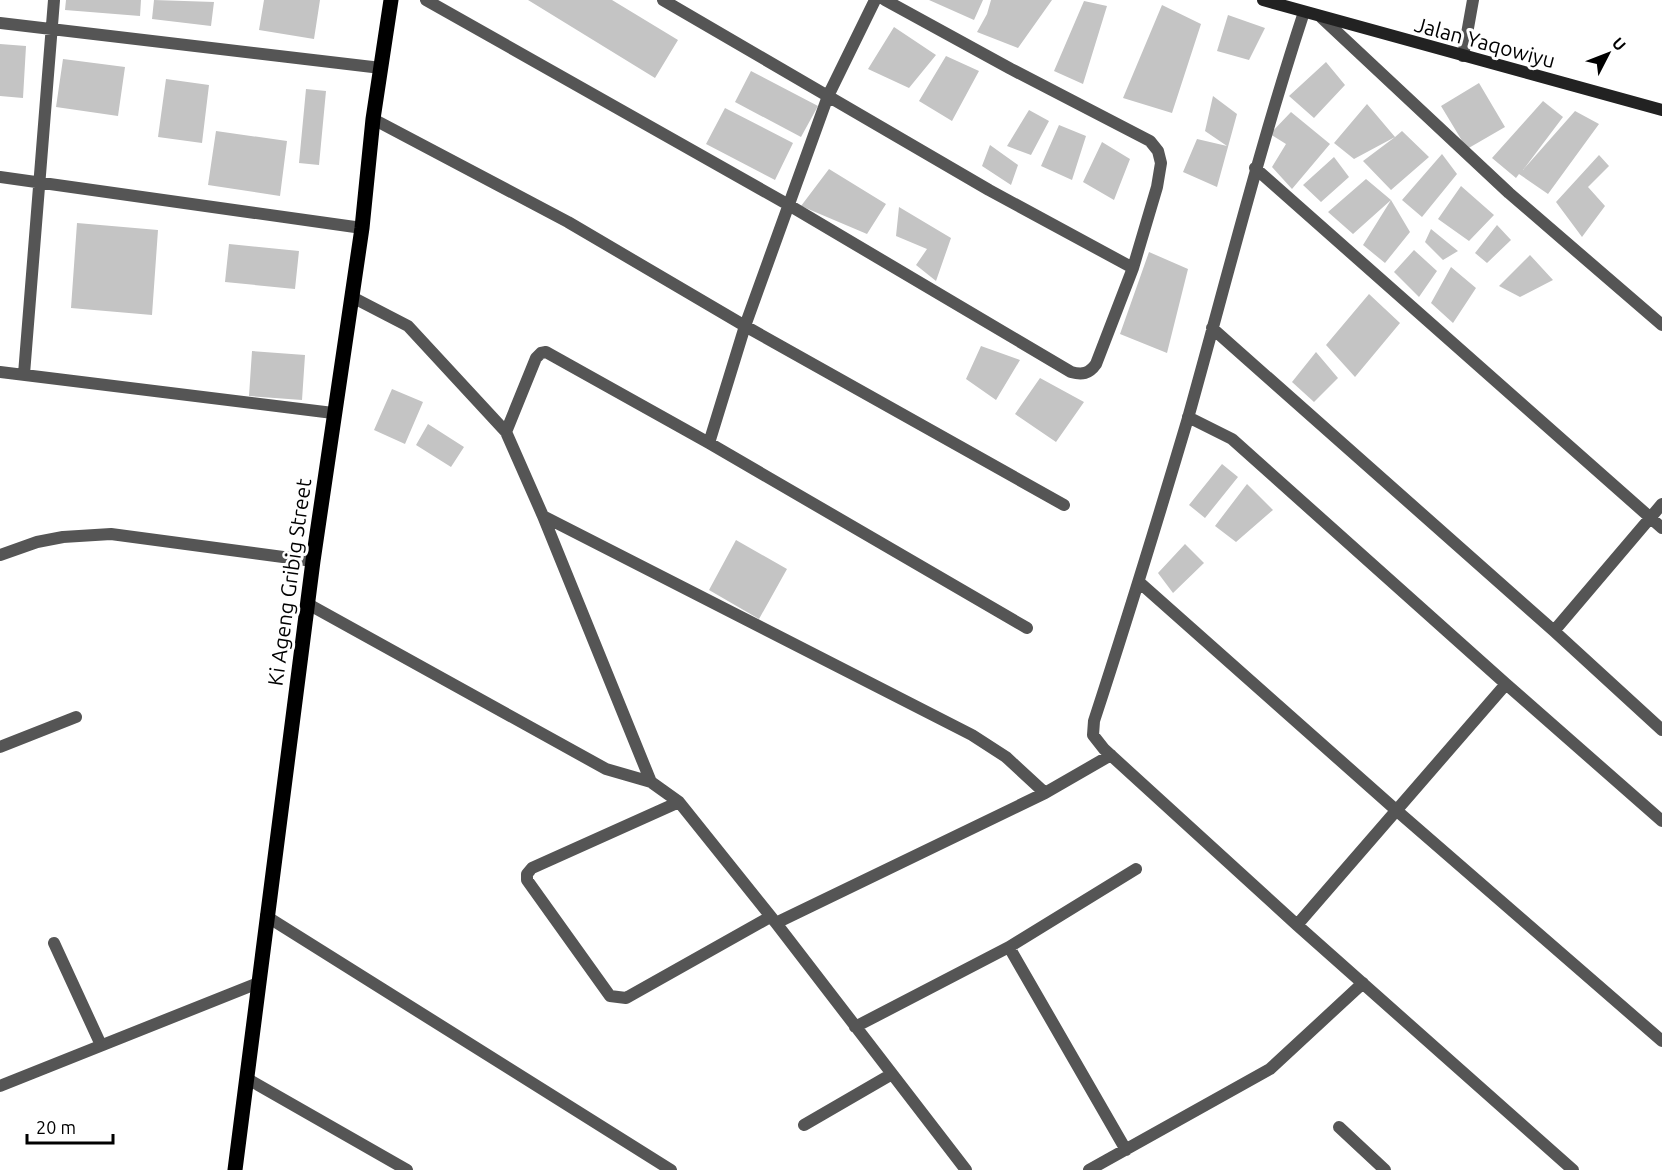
<svg xmlns="http://www.w3.org/2000/svg" width="1662" height="1170" viewBox="0 0 1662 1170" font-family="Ubuntu,sans-serif">
	<rect width="100%" height="100%" fill="#fff"/>
	<!-- building -->
	<path fill="#c4c4c4" d="M 66,0 L 141,0 L 140,16 L 65,10 Z
		M 154,0 L 214,2 L 211,26 L 152,19 Z
		M 264,0 L 320,0 L 314,39 L 259,30 Z
		M 528,0 L 612,0 L 678,40 L 655,78 Z
		M 929,0 L 983,0 L 974,20 Z
		M 991,0 L 1052,0 L 1018,48 L 977,32 L 987,14 Z
		M 1084,1 L 1107,6 L 1083,84 L 1054,71 Z
		M 1162,5 L 1201,24 L 1172,113 L 1123,98 Z
		M 1228,15 L 1265,28 L 1249,60 L 1217,51 Z
		M 894,27 L 936,55 L 909,88 L 868,69 Z
		M 0,44 L 26,46 L 23,98 L 0,96 Z
		M 946,56 L 979,71 L 952,121 L 919,101 Z
		M 63,59 L 125,67 L 118,116 L 56,107 Z
		M 1326,62 L 1345,85 L 1314,118 L 1289,96 Z
		M 751,71 L 818,106 L 801,137 L 735,102 Z
		M 166,79 L 209,85 L 202,143 L 158,137 Z
		M 1479,83 L 1505,127 L 1467,149 L 1441,106 Z
		M 306,89 L 326,91 L 319,165 L 299,163 Z
		M 1213,96 L 1237,114 L 1217,187 L 1183,172 L 1197,139 L 1227,146 L 1205,131 Z
		M 1543,101 L 1563,117 L 1523,170 L 1575,111 L 1599,124 L 1548,194 L 1519,174 L 1516,178 L 1492,158 Z
		M 1367,104 L 1395,137 L 1402,131 L 1429,157 L 1391,190 L 1363,161 L 1395,137 L 1354,159 L 1334,143 Z
		M 725,108 L 793,143 L 775,180 L 706,144 Z
		M 1029,110 L 1049,121 L 1031,155 L 1007,146 Z
		M 1291,112 L 1330,144 L 1292,189 L 1272,167 L 1286,144 L 1270,134 Z
		M 1059,125 L 1086,136 L 1072,180 L 1041,166 Z
		M 216,131 L 287,141 L 280,196 L 208,185 Z
		M 1102,142 L 1130,159 L 1114,200 L 1083,182 Z
		M 990,145 L 1018,165 L 1011,185 L 982,166 Z
		M 1442,154 L 1457,174 L 1422,217 L 1402,200 Z
		M 1599,155 L 1609,166 L 1588,187 L 1605,206 L 1582,237 L 1556,202 Z
		M 1334,157 L 1349,177 L 1321,202 L 1303,185 Z
		M 829,169 L 886,204 L 867,234 L 801,206 Z
		M 1366,179 L 1391,200 L 1410,232 L 1385,263 L 1363,245 L 1391,200 L 1353,234 L 1328,212 Z
		M 1461,186 L 1494,215 L 1469,241 L 1438,219 Z
		M 899,207 L 951,238 L 936,281 L 916,265 L 927,249 L 896,236 Z
		M 77,223 L 158,230 L 152,315 L 71,308 Z
		M 1497,225 L 1511,240 L 1487,263 L 1475,253 Z
		M 1431,229 L 1458,251 L 1443,260 L 1425,242 Z
		M 229,244 L 299,251 L 295,289 L 225,282 Z
		M 1414,250 L 1437,271 L 1419,297 L 1394,272 Z
		M 1149,252 L 1188,269 L 1167,353 L 1120,334 Z
		M 1530,255 L 1553,280 L 1520,297 L 1499,286 Z
		M 1451,267 L 1476,288 L 1453,323 L 1431,303 Z
		M 1369,294 L 1400,323 L 1355,377 L 1326,345 Z
		M 981,346 L 1020,360 L 996,400 L 966,379 Z
		M 252,351 L 305,355 L 302,400 L 249,396 Z
		M 1316,352 L 1338,378 L 1314,402 L 1292,382 Z
		M 1040,378 L 1084,402 L 1056,442 L 1015,414 Z
		M 392,389 L 423,402 L 405,444 L 374,430 Z
		M 428,424 L 464,447 L 451,467 L 416,445 Z
		M 1222,464 L 1238,477 L 1205,518 L 1189,505 Z
		M 1247,484 L 1273,510 L 1236,542 L 1215,526 Z
		M 736,540 L 787,569 L 759,619 L 709,590 Z
		M 1185,544 L 1204,563 L 1173,593 L 1158,573 Z"/>
	<g fill="none" stroke-linecap="round" stroke-linejoin="round">
		<!-- street -->
		<path stroke="#555" stroke-width="12" d="M 426,0 L 787,204 L 1071,372 C 1082,375 1089,374 1096,364 L 1133,268 L 1157,187 L 1161,163 L 1158,151 L 1150,141 L 1011,69 L 885,0
			M 663,0 L 989,190 L 1133,268
			M 1304,12 C 1260,146 1226,282 1188,418 C 1158,519 1127,620 1094,721 L 1093,735 L 1104,749 L 1297,925 L 1573,1170
			M 1322,18 L 1509,193 L 1662,325
			M 0,23 L 381,68
			M 1463,56 L 1473,0
			M 373,119 L 568,222 L 745,326 L 1064,505
			M 1255,168 L 1662,528
			M 0,177 L 362,228
			M 352,297 L 408,326 L 506,432 L 543,516 L 651,782 L 679,802 L 776,923 L 966,1170
			M 1212,328 L 1554,631 L 1662,730
			M 0,372 L 333,413
			M 24,374 L 54,0
			M 1188,417 L 1232,439 L 1506,684 L 1662,821
			M 506,432 L 536,358 L 541,353 L 546,352 L 709,443 L 1027,628
			M 709,443 L 745,326 L 828,96 L 875,0
			M 543,516 L 972,735 L 1006,757 L 1045,793
			M 0,555 L 37,542 L 63,537 L 111,534 L 313,561
			M 1139,582 L 1396,810 L 1662,1041
			M 308,604 L 606,769 L 651,782
			M 1554,631 L 1662,504
			M 0,747 L 76,717
			M 679,802 L 532,868 L 527,874 L 527,880 L 610,996 L 626,998 L 770,917
			M 266,916 L 671,1170
			M 776,923 L 1045,793 L 1111,755
			M 1297,925 L 1506,684
			M 54,943 L 101,1045
			M 1009,947 L 1126,1150
			M 855,1027 L 1009,947 L 1136,869
			M 246,1078 L 407,1170
			M 0,1086 L 258,983
			M 804,1125 L 892,1074
			M 1339,1127 L 1385,1170
			M 1089,1170 L 1270,1069 L 1363,983"/>
		<!-- secondary -->
		<path stroke="#222" stroke-width="12" d="M 1263,0 L 1662,110"/>
		<!-- primary -->
		<path stroke="#000" stroke-width="15" d="M 235,1170 L 313,561 L 362,228 L 373,119 L 391,0"/>
	</g>
	<g text-anchor="middle" dominant-baseline="central" stroke-width="6" stroke-linejoin="round" paint-order="stroke">
		<!-- street labels -->
		<g font-size="21" fill="#000" stroke="#fff">
			<text transform="translate(1485 42) rotate(15)">Jalan Yaqowiyu</text>
			<text transform="translate(289 582) rotate(-82)">Ki Ageng Gribig Street</text>
		</g>
	</g>
	<!-- north arrow -->
	<g transform="translate(1608 54) rotate(48)" stroke="#ffffff" stroke-width="4.5" paint-order="stroke">
	<path d="M0-4.5L10 22L0 15L-10 22Z" fill="#000000"/>
	<text y="-9" font-size="16" font-weight="bold" text-anchor="middle" fill="#000000">U</text>
	</g>
	<!-- scale -->
	<path d="M27 1134v9h86v-9" fill="none" stroke="#000000" stroke-width="3"/>
	<text x="36" y="1134" font-size="18" fill="#000000" stroke="#ffffff" stroke-width="4.5" paint-order="stroke">20 m</text>
</svg>
